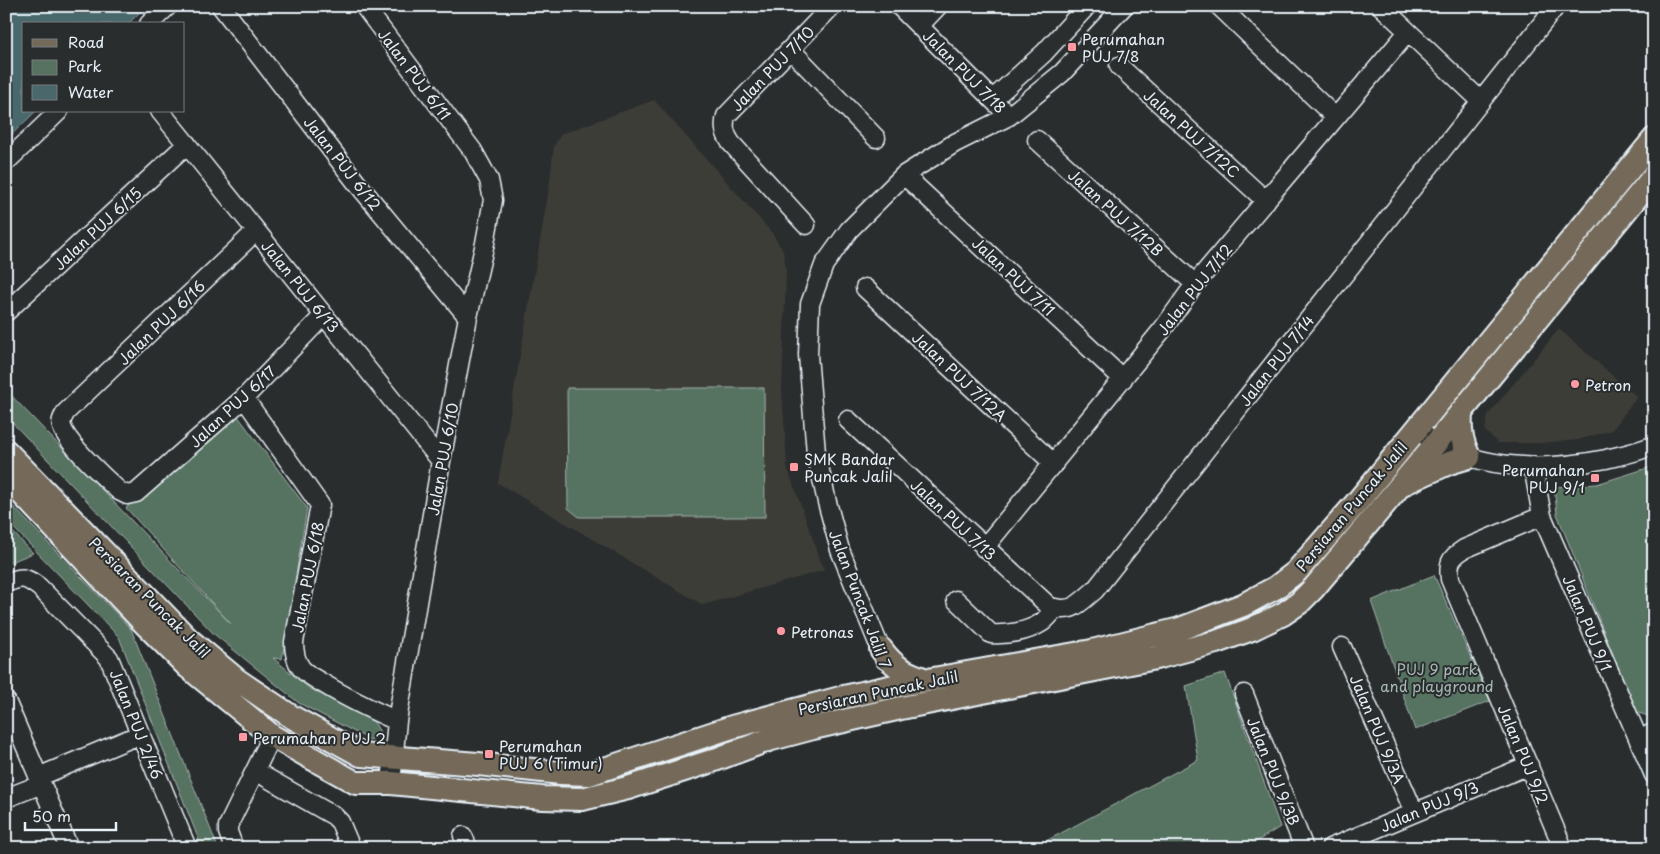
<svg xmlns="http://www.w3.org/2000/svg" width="1660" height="854" viewBox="0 0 1660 854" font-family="'Playpen Sans',sans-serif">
	<rect width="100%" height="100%" fill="#2a2d2e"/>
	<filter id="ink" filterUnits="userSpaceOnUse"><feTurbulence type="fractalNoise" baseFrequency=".02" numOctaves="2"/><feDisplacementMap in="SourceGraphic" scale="10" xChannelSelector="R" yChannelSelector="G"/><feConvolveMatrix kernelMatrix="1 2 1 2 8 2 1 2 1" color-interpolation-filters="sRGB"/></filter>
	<g filter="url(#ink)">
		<!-- built -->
		<path fill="#3e3e39" d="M 654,100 L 772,233 L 783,251 L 786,269 L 782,390 L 787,467 L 824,570 L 703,605 L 498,483 L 549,189 L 554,146 L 561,134 Z
			M 1559,329 L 1637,397 L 1612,430 L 1578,440 L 1540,443 L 1498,443 L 1485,431 L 1488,415 Z"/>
		<!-- green -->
		<path fill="#577260" stroke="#a0b2ac" d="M 567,388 L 764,388 L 765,517 L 579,517 L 568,508 Z
			M 6,390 L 231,624 L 126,508 L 237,415 L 307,508 L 282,659 L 273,658 L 309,688 L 374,722 L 381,734 L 370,740 L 299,703 L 214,634 L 6,416 Z
			M 1654,466 L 1654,718 L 1636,712 L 1557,514 L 1554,487 L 1597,484 Z
			M 6,499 L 131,629 L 218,848 L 202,848 L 119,637 L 6,520 Z
			M 6,525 L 33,553 L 6,564 Z
			M 1434,575 L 1490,701 L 1415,730 L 1371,601 Z
			M 1225,673 L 1280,827 L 1246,848 L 1033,848 L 1198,760 L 1186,686 Z"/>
		<!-- water -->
		<path fill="#4a676c" stroke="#899ea4" d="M 6,6 L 146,6 L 128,24 L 24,24 L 24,111 L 36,111 L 6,140 Z"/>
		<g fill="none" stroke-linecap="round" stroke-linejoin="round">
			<!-- minor casing -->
			<g stroke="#e8f1f8" stroke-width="21">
				<path id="minor" d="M 221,6 L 356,182 L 468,317
					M 364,6 L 473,151 L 489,180 L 493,200 L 485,243 L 468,317 L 441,461 L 397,721 L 391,783
					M 899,6 L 1009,116
					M 1219,6 L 1335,117
					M 1381,6 L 1481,101
					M 149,24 L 168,6
					M 920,25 L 938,6
					M 791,50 L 876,138
					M 1119,66 L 1266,201
					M 993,99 L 1044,53 L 1087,6
					M 160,111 L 441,461
					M 1037,140 L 1195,284
					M 6,162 L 59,111
					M 904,175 L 1123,379
					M 806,225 L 731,143 C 725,134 723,127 726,116 L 832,6
					M 256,231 L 66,412 C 63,417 60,421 62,427 C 68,445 104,477 119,491 L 127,495 L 136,493 L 244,398 L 324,315
					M 865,288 L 1054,464
					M 6,312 L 187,144
					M 244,398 L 320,505 L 294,642 C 294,652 295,660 301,668 C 307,675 316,679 324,684 C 347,698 372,710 397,721
					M 848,420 L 1050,607 C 1073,613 1077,605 1095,590 L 1556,6
					M 1416,429 C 1423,434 1430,440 1438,444 C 1489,471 1551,470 1606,459 C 1623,455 1638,452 1654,445
					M 1533,466 L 1542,516 L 1654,775
					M 1542,516 L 1464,549 C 1450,558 1448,563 1450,579 L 1563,848
					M 984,548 L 1162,330 L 1195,284 L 1408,32
					M 6,583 C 23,576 25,577 39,587 L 109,658 L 187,848
					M 956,600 L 991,634 C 1007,635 1027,632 1041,623 C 1047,619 1051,613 1056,608
					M 1342,647 L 1414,812
					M 885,660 L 840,550 L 827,502 L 816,453 L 808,355 L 810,304 L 824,265 L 849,230 L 904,175 L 955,143 L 1009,116 L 1062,73 L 1124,6
					M 1244,694 L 1304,848
					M 6,701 L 69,848
					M 1639,741 L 1654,732
					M 255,771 L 334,816 L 340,822 L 351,848
					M 38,777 L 141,734
					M 6,798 L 42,784
					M 463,836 L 468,848
					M 234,848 L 228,832 L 228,826 L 272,736
					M 1330,848 L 1529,765"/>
			</g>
			<!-- major casing -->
			<g stroke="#e8f1f8" stroke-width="26">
				<path id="major" d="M 6,451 L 188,639 L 237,680 L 292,717 L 361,755 L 478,764 L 561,773 L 589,774 L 732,727 L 844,697 L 894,686 L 1092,651 L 1180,629 L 1243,605 L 1275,588 L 1296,572 L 1358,501 L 1654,139
					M 6,477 L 145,624 L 188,667 L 272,736 L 356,783 L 391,783 L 542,798 L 582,799 L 628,788 L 712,761 L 768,740 L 813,728 L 901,708 L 1156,658 L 1216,642 L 1252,629 L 1283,614 L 1299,603 L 1313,589 L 1436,443 L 1654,176
					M 1405,483 L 1449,463 L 1469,457 C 1461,439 1460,432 1461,412
					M 881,649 C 895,668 905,673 927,680"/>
			</g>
			<!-- minor -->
			<use href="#minor" stroke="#2a2d2e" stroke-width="18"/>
			<!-- major -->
			<use href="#major" stroke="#746a5a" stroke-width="22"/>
		</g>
	</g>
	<!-- markers -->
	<g fill="#ff9aa2" stroke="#2a2d2e" stroke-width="2">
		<rect x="1067" y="42" width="10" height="10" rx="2.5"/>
		<circle cx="1575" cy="384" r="5"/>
		<rect x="789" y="462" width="10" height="10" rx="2.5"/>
		<rect x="1590" y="473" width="10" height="10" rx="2.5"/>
		<circle cx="781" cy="631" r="5"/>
		<rect x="238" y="732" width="10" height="10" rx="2.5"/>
		<rect x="484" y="749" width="10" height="10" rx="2.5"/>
	</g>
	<g text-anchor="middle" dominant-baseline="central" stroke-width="4" stroke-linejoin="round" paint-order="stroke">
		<!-- poi labels -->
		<g font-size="15" fill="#e8f1f8" stroke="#2a2d2e" text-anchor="start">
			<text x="1082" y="38">Perumahan<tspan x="1082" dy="17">PUJ 7/8</tspan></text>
			<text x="1585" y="384">Petron</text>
			<text x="804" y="458">SMK Bandar<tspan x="804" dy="17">Puncak Jalil</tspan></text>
			<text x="1585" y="469" text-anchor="end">Perumahan<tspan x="1585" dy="17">PUJ 9/1</tspan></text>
			<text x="791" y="631">Petronas</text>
			<text x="253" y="737">Perumahan PUJ 2</text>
			<text x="499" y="745">Perumahan<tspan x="499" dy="17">PUJ 6 (Timur)</tspan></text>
		</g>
		<!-- street labels -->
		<g font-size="15" fill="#e8f1f8" stroke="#2a2d2e">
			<text transform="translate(772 68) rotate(-46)">Jalan PUJ 7/10</text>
			<text transform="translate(965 71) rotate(45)">Jalan PUJ 7/18</text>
			<text transform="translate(415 74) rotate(53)">Jalan PUJ 6/11</text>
			<text transform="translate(1192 133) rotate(42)">Jalan PUJ 7/12C</text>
			<text transform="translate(343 163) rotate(52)">Jalan PUJ 6/12</text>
			<text transform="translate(1116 212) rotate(42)">Jalan PUJ 7/12B</text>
			<text transform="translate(97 228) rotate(-43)">Jalan PUJ 6/15</text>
			<text transform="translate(1014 276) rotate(43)">Jalan PUJ 7/11</text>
			<text transform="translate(301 286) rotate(51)">Jalan PUJ 6/13</text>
			<text transform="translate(1194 289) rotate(-52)">Jalan PUJ 7/12</text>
			<text transform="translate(161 322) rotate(-44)">Jalan PUJ 6/16</text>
			<text transform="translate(1276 360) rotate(-52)">Jalan PUJ 7/14</text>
			<text transform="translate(960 376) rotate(43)">Jalan PUJ 7/12A</text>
			<text transform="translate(232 406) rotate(-43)">Jalan PUJ 6/17</text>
			<text transform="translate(442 459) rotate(-80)">Jalan PUJ 6/10</text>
			<text transform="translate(1351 506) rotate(-50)">Persiaran Puncak Jalil</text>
			<text transform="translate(954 519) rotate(43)">Jalan PUJ 7/13</text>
			<text transform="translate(307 577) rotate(-79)">Jalan PUJ 6/18</text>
			<text transform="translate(150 597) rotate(45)">Persiaran Puncak Jalil</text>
			<text transform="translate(861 599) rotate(69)">Jalan Puncak Jalil 7</text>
			<text transform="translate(1588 623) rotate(67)">Jalan PUJ 9/1</text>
			<text transform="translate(878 692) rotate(-12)">Persiaran Puncak Jalil</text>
			<text transform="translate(137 724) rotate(68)">Jalan PUJ 2/46</text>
			<text transform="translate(1378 729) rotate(67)">Jalan PUJ 9/3A</text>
			<text transform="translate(1524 754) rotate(67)">Jalan PUJ 9/2</text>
			<text transform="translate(1274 771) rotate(68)">Jalan PUJ 9/3B</text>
			<text transform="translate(1429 806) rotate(-23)">Jalan PUJ 9/3</text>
		</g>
		<!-- park labels -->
		<g font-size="15" fill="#a7b8b4" stroke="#2a2d2e">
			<text x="1437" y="668">PUJ 9 park<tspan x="1437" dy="17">and playground</tspan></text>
		</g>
	</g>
	<!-- margin -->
	<rect width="1660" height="854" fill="none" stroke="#2a2d2e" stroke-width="25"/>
	<rect x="12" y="12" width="1635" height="829" fill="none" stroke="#e8f1f8" stroke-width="2" filter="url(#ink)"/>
	<!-- legend -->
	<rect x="22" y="22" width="162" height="90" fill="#2a2d2e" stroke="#767b7f"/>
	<rect x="32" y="39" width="25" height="8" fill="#746a5a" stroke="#767b7f"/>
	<text x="68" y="48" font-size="15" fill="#e8f1f8">Road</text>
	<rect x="32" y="60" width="25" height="15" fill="#577260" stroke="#767b7f"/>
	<text x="68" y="72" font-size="15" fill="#e8f1f8">Park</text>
	<rect x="32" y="85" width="25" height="15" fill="#4a676c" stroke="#767b7f"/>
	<text x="68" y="98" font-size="15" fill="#e8f1f8">Water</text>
	<!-- scale -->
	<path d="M25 822v8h91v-8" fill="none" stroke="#e8f1f8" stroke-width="2.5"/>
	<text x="32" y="822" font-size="15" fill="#e8f1f8" stroke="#2a2d2e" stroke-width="4" paint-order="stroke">50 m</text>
</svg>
